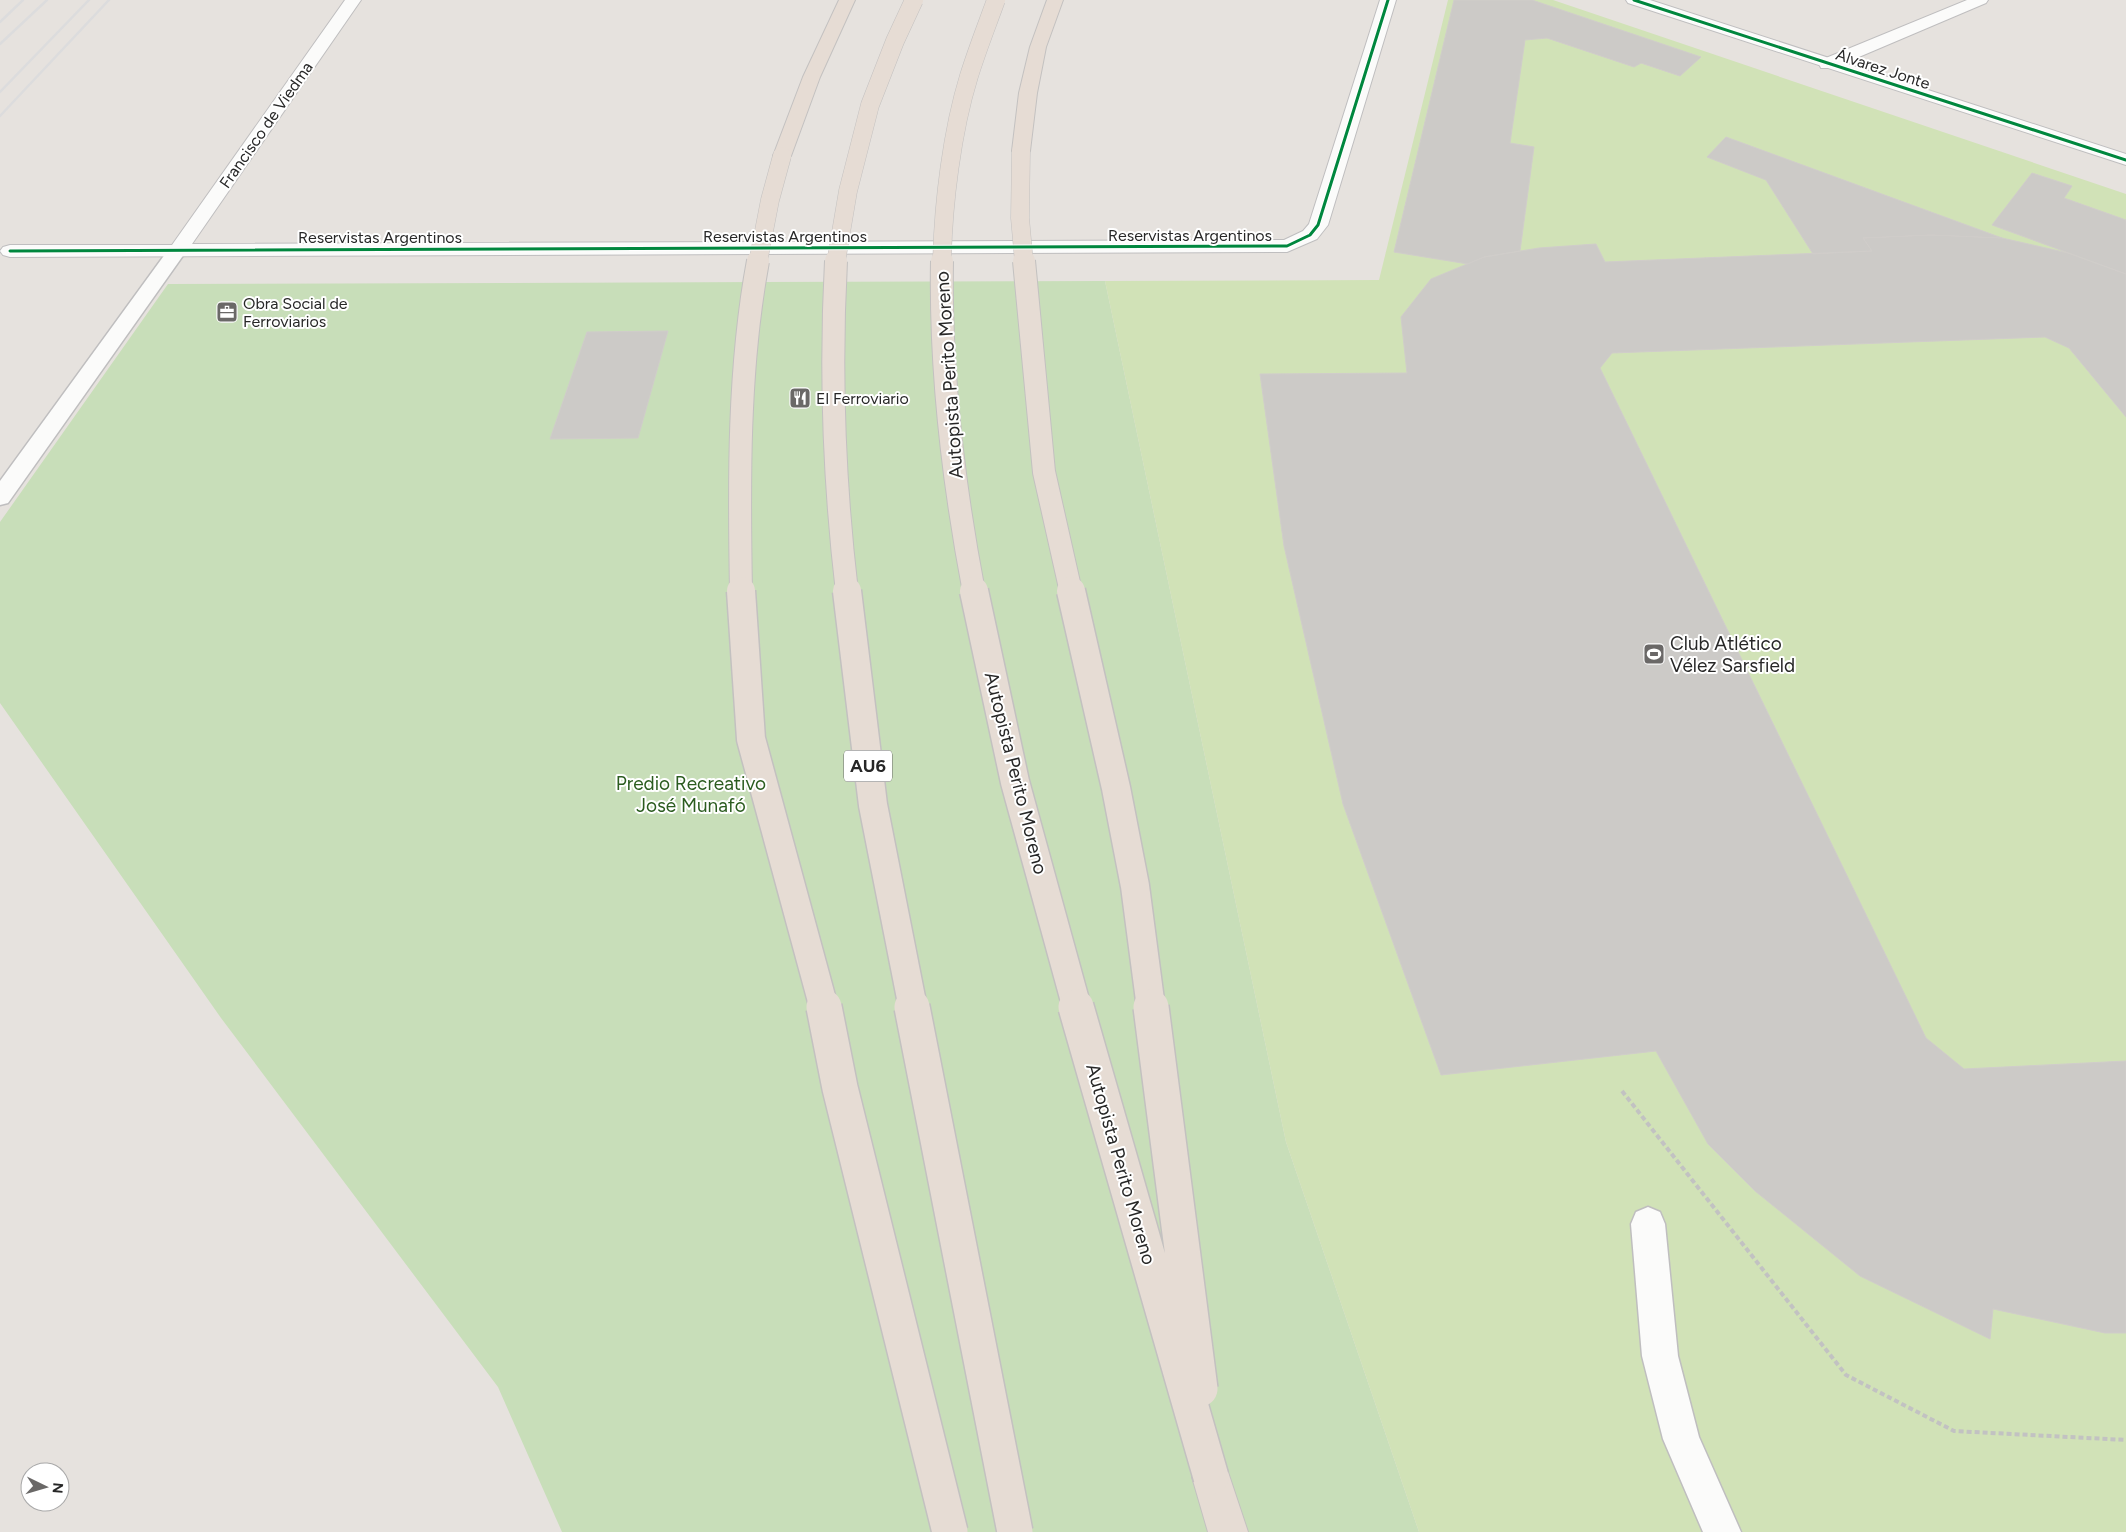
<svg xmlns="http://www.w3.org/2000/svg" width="2126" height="1532" viewBox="0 0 2126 1532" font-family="Figtree,sans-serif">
	<rect width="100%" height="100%" fill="#e6e2de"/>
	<!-- green -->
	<path fill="#c8deb9" d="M 1105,281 L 1286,1142 L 1419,1532 L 562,1532 L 498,1387 L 221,1018 L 0,703 L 0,522 L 168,284 Z"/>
	<!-- pitch -->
	<path fill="#d1e2b7" d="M 1448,0 L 1553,0 L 2126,194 L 2126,1532 L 1419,1532 L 1286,1142 L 1105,281 L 1379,280 Z"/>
	<!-- building -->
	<path fill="#cccac7" stroke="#d0cdca" d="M 1454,0 L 1532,0 L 1701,57 L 1680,76 L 1641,63 L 1634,67 L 1547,38 L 1525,40 L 1510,143 L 1534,147 L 1520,251 L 1484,257 L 1468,264 L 1394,252 Z
		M 1726,137 L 2002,238 L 1931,235 L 1863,238 L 1872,251 L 1813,254 L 1766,180 L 1707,157 Z
		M 2032,173 L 2072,186 L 2064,198 L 2126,220 L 2126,274 L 1992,225 Z
		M 1931,235 L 2002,238 L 2068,253 L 2126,274 L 2126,417 L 2069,348 L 2045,337 L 1612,353 L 1600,368 L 1926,1038 L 1964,1069 L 2126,1061 L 2126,1333 L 2105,1333 L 1993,1309 L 1990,1339 L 1860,1276 L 1755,1191 L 1708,1144 L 1656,1051 L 1441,1075 L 1343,804 L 1284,546 L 1260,374 L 1407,373 L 1401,317 L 1431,279 L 1484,257 L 1539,248 L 1596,244 L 1605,262 L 1872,251 L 1863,238 Z
		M 668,331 L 638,438 L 550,439 L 587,332 Z"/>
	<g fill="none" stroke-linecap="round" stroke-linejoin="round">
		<!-- service casing -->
		<g stroke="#bfbebf" stroke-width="3">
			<path id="service" d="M 178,244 L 185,246 L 187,250 L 8,503 L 0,505 L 0,481 L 171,246 Z
				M 1648,1207 L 1660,1212 L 1665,1224 L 1678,1356 L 1699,1437 L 1741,1532 L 1703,1532 L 1663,1439 L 1642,1356 L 1631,1224 L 1636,1212 Z"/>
		</g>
		<!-- minor casing -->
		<g stroke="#bfbebf" stroke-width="2">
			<path id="minor" d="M 345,0 L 361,0 L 192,244 L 1284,240 L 1303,231 L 1309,224 L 1380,0 L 1396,0 L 1328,225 L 1317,239 L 1287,252 L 10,257 L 3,255 L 0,251 L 3,247 L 10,245 L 172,245 Z
				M 1967,0 L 1988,0 L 1986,3 L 1833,68 L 1821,68 L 1819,64 L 1821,60 Z"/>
		</g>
		<!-- tertiary casing -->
		<g stroke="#bfbebf" stroke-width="2">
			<path id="tertiary" d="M 1626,0 L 1650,0 L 2126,154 L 2126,165 L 1628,3 Z"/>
		</g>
		<!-- motorway casing -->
		<g stroke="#c3c1c0" stroke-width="2">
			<path id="motorway" d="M 839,0 L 855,0 L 820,77 L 791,156 L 788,160 L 782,161 L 776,160 L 773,156 L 803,77 Z
				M 1047,0 L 1063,0 L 1046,47 L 1037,93 L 1030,151 L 1027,155 L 1021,156 L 1015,155 L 1012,151 L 1019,93 L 1030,47 Z
				M 1211,1458 L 1225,1463 L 1248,1532 L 1208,1532 L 1192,1477 L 1197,1463 Z"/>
		</g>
		<!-- path -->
		<path stroke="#c2c2c2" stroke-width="4" stroke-dasharray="5 3" stroke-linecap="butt" d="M 1622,1091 L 1846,1375 L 1954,1431 L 2126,1440"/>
		<!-- service -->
		<use href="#service" fill="#fbfbfa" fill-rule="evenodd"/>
		<!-- minor -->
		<use href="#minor" fill="#fbfbfa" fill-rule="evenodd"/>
		<!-- tertiary -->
		<use href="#tertiary" fill="#fbfbfa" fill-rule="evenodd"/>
		<!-- motorway -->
		<use href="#motorway" fill="#e6dcd4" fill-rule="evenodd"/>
		<!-- rail -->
		<path stroke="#dcdcdd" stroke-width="2.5" d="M 0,22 L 23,0
			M 0,44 L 47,0
			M 0,92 L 89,0
			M 0,116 L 109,0"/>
		<!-- motorway-bridge-far3 casing -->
		<g stroke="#c3c1c0" stroke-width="19" stroke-linecap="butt">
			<path id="motorway-bridge-far3" d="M 1021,151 L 1020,218 L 1024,262
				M 758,262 L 770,200 L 782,156
				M 836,262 L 848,191 L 870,105 L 895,41 L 914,0
				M 942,262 C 943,204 952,131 969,76 C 977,50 987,25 996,0"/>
		</g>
		<!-- motorway-bridge-far2 casing -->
		<g stroke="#c3c1c0" stroke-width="24" stroke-linecap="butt">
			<path id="motorway-bridge-far2" d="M 836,261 C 830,372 834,482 847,592
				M 942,261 C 940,372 953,482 974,592
				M 1024,261 L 1044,472 L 1071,592
				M 741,592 C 739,483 738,368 758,261"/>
		</g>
		<!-- motorway-bridge-far1 casing -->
		<g stroke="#c3c1c0" stroke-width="31" stroke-linecap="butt">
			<path id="motorway-bridge-far1" d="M 741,591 L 751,739 L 824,1008
				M 847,591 L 873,805 L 913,1008
				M 974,591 L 1015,782 L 1077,1008
				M 1071,591 L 1116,788 L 1135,886 L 1151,1008"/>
		</g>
		<!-- motorway-bridge casing -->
		<g stroke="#c3c1c0" stroke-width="38" stroke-linecap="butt">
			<path id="motorway-bridge" d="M 824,1007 L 840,1088 L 950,1532
				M 912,1007 L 1015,1532
				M 1076,1007 L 1211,1477
				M 1151,1007 L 1200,1389"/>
		</g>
		<!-- motorway-bridge-far3 -->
		<use href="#motorway-bridge-far3" stroke="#e6dcd4" stroke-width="18"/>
		<!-- motorway-bridge-far2 -->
		<use href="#motorway-bridge-far2" stroke="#e6dcd4" stroke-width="22"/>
		<!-- motorway-bridge-far1 -->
		<use href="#motorway-bridge-far1" stroke="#e6dcd4" stroke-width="28"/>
		<!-- motorway-bridge -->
		<use href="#motorway-bridge" stroke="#e6dcd4" stroke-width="35"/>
		<!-- cycleway casing -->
		<g stroke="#fff" stroke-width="5">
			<path id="cycleway" d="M 1634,0 L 2126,160
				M 10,251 L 1287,246 L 1310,235 L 1318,225 L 1388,0"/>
		</g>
		<!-- cycleway -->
		<use href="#cycleway" stroke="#00873e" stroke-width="3"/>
	</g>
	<!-- icons -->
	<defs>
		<g id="office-square" transform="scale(1.125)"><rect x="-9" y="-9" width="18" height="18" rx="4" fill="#6a6867" stroke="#fff"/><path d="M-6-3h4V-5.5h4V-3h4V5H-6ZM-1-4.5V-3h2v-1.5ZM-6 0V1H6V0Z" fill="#fff"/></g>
		<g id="restaurant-square" transform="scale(1.125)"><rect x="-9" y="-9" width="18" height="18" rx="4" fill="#6a6867" stroke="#fff"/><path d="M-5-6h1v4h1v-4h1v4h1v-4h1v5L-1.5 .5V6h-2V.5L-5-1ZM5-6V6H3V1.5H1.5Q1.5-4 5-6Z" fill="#fff"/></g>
		<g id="stadium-square" transform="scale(1.125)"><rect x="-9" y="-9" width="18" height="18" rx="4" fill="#6a6867" stroke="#fff"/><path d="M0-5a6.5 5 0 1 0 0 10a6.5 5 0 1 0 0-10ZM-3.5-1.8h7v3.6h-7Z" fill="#fff"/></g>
	</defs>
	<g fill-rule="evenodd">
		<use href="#office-square" x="227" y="312"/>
		<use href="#restaurant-square" x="800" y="398"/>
		<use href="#stadium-square" x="1654" y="654"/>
	</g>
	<g text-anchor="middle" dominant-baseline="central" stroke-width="4" stroke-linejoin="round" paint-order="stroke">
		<!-- far-street labels -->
		<g font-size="16" fill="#272727" stroke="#fff">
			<text transform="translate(1883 69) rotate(18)">Álvarez Jonte</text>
			<text transform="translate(266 125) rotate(-55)">Francisco de Viedma</text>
			<text x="1190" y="235">Reservistas Argentinos</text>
			<text x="785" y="236">Reservistas Argentinos</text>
			<text x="380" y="237">Reservistas Argentinos</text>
		</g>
		<!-- far-poi labels -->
		<g font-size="16" fill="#272727" stroke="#fff" text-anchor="start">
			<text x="243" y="303">Obra Social de<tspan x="243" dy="18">Ferroviarios</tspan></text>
			<text x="816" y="398">El Ferroviario</text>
		</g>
		<!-- shield labels -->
		<rect fill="#fff" stroke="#686868" stroke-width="1" x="844" y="750.5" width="48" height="31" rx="4"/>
		<g font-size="18" font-weight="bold" fill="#272727">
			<text x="868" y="766">AU6</text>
		</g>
		<!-- street labels -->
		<g font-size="19" fill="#272727" stroke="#fff">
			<text transform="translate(949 375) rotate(-94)">Autopista Perito Moreno</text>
			<text transform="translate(1016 773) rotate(76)">Autopista Perito Moreno</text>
			<text transform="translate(1121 1164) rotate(74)">Autopista Perito Moreno</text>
		</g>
		<!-- poi labels -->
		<g font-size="19" fill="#272727" stroke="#fff" text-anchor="start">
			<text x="1670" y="643">Club Atlético<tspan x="1670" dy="22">Vélez Sarsfield</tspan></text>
		</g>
		<!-- park labels -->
		<g font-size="19" fill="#2b5c1f" stroke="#fff">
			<text x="691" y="783">Predio Recreativo<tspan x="691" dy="22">José Munafó</tspan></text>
		</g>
	</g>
	<!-- north arrow -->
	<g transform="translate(45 1487) rotate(95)"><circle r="24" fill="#ffffff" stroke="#a9a9a9"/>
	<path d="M0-4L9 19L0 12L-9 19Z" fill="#6a6867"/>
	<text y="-8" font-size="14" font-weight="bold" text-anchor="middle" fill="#272727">N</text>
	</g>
</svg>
